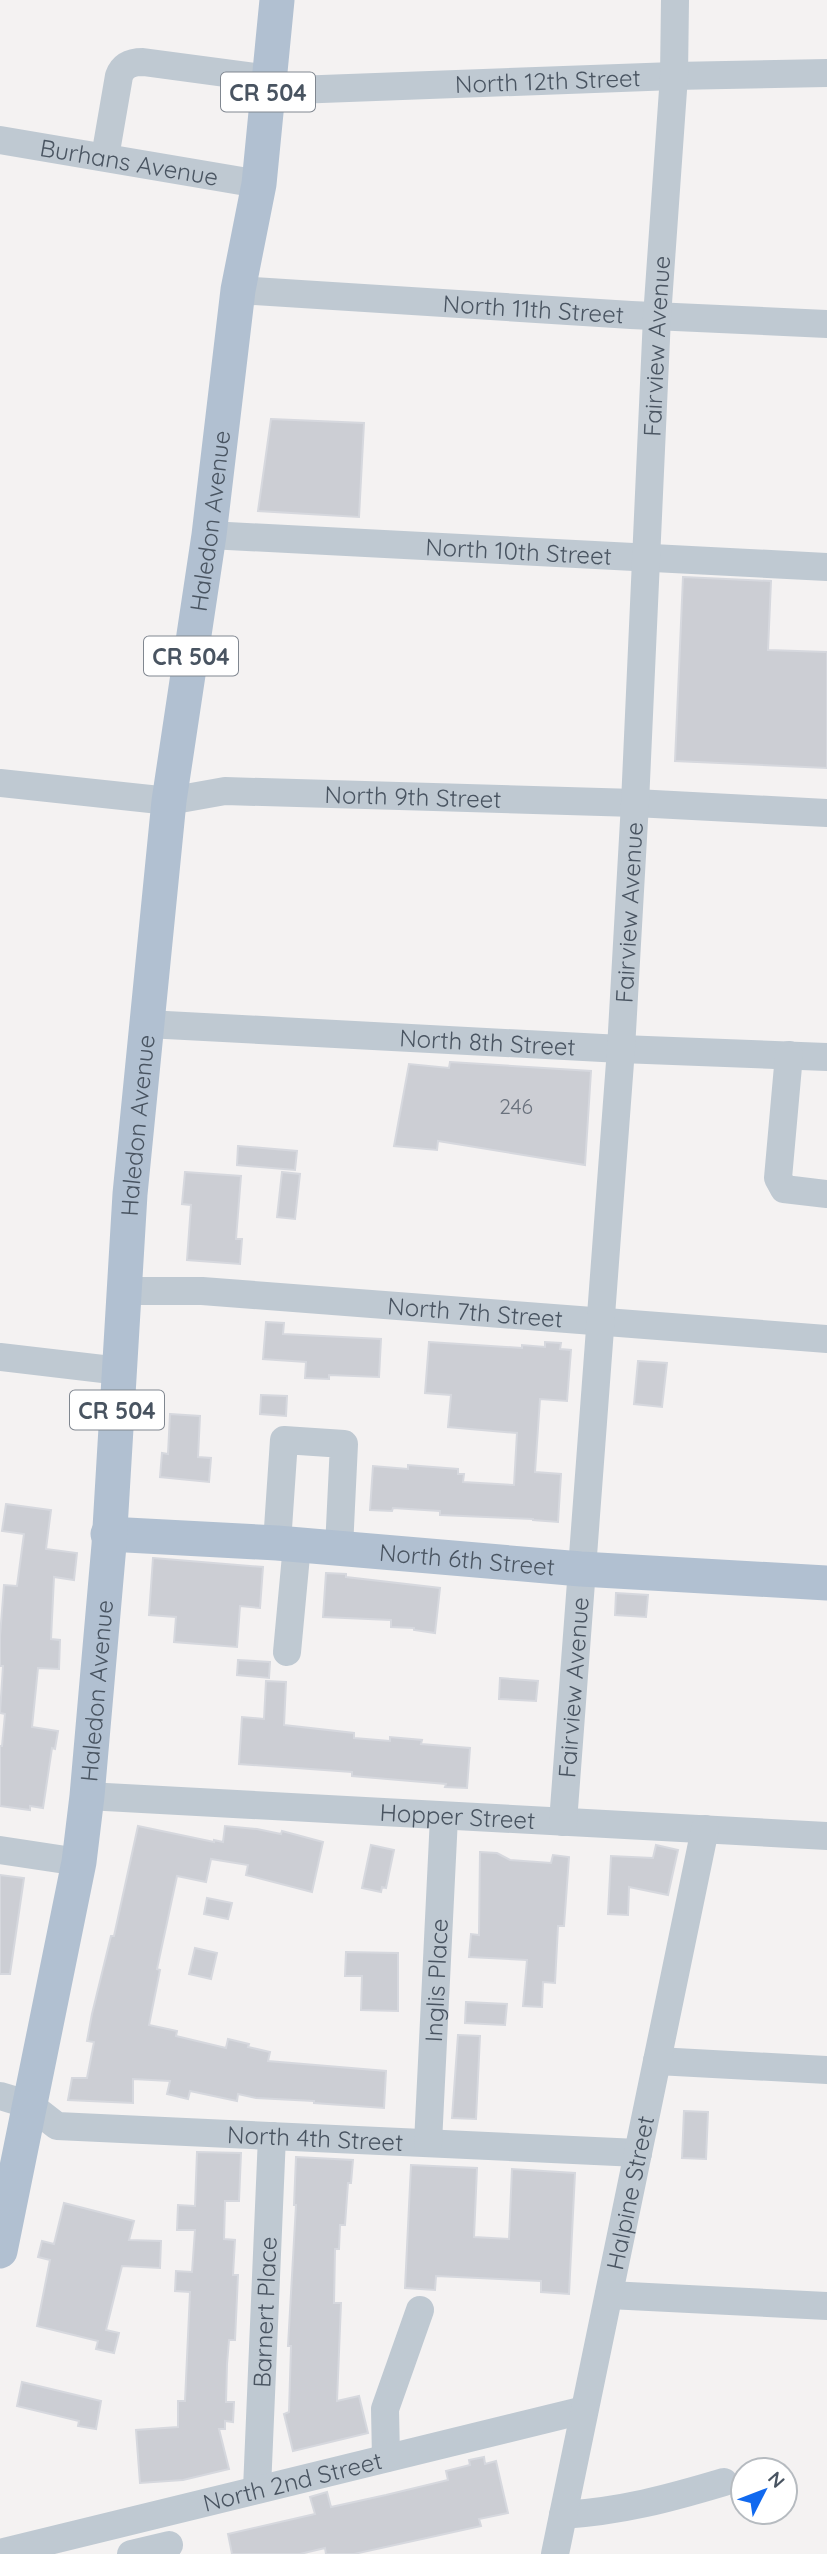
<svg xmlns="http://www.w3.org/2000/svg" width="827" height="2554" viewBox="0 0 827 2554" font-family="Quicksand,sans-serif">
	<rect width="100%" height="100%" fill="#f4f2f2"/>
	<!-- building -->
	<path fill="#ccced4" stroke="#d6d8de" stroke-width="2" d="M 271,419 L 364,423 L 359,517 L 258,511 Z
		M 683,577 L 771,581 L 768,650 L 827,652 L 827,768 L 675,761 Z
		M 450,1062 L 591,1071 L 585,1165 L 438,1141 L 437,1150 L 394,1146 L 409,1064 L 449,1068 Z
		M 238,1146 L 297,1151 L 295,1170 L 237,1165 Z
		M 185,1172 L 241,1176 L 236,1239 L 242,1239 L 240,1264 L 187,1260 L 191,1205 L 182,1204 Z
		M 282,1172 L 300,1174 L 295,1219 L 277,1217 Z
		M 266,1322 L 284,1323 L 283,1334 L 381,1339 L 379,1377 L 329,1375 L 329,1379 L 305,1378 L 306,1362 L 263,1359 Z
		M 429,1342 L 522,1348 L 522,1345 L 545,1347 L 545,1342 L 561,1343 L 560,1349 L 571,1350 L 567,1401 L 540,1399 L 535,1472 L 561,1474 L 558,1522 L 533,1520 L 533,1519 L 440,1515 L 440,1511 L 393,1508 L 392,1511 L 370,1510 L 373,1466 L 408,1469 L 408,1465 L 458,1469 L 458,1474 L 464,1474 L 463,1482 L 514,1485 L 517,1433 L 448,1427 L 451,1395 L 425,1393 Z
		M 638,1361 L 667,1363 L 662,1407 L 634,1404 Z
		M 261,1395 L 287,1396 L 286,1416 L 260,1414 Z
		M 170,1414 L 200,1416 L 198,1457 L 211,1458 L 209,1482 L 160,1477 L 162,1453 L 168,1454 Z
		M 6,1504 L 51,1510 L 46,1549 L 77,1553 L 74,1580 L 54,1577 L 51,1639 L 60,1640 L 59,1669 L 38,1668 L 32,1727 L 58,1731 L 55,1749 L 52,1748 L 43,1808 L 30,1806 L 30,1810 L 0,1806 L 0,1746 L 2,1746 L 5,1714 L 0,1713 L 3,1666 L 0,1666 L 0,1636 L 4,1585 L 17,1586 L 24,1534 L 2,1531 Z
		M 153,1558 L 263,1567 L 260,1608 L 240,1606 L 237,1647 L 174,1642 L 176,1617 L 149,1615 Z
		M 326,1573 L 346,1574 L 346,1577 L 440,1588 L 435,1633 L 414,1630 L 414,1628 L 391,1627 L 391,1620 L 323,1617 Z
		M 616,1593 L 648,1595 L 646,1617 L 615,1615 Z
		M 238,1660 L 270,1662 L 269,1678 L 237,1675 Z
		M 500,1678 L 538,1681 L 536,1701 L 499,1699 Z
		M 266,1681 L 286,1682 L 284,1725 L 354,1733 L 354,1738 L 390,1741 L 390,1737 L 422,1740 L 421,1744 L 470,1748 L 467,1788 L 445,1787 L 446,1784 L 352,1776 L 352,1772 L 239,1764 L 242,1717 L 264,1719 Z
		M 138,1826 L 214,1842 L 214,1840 L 223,1842 L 225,1826 L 257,1829 L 281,1834 L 282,1831 L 323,1842 L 312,1892 L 246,1875 L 248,1865 L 211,1859 L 206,1882 L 177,1876 L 157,1969 L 160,1970 L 149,2025 L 177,2031 L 176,2036 L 226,2048 L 228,2039 L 249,2044 L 248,2047 L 270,2052 L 268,2061 L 386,2071 L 384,2108 L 314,2103 L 314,2101 L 256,2098 L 238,2094 L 237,2101 L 190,2091 L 188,2099 L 167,2094 L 170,2081 L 133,2079 L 133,2103 L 68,2100 L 72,2078 L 87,2078 L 94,2042 L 87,2041 L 92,2014 L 111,1936 L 114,1936 Z
		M 371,1845 L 394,1850 L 386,1888 L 382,1887 L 381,1892 L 362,1888 Z
		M 656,1845 L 678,1850 L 668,1895 L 629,1887 L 628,1915 L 608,1914 L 611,1856 L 653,1858 Z
		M 480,1852 L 497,1853 L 510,1860 L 551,1863 L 553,1855 L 569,1857 L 564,1926 L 558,1926 L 555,1983 L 543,1982 L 542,2007 L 523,2006 L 527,1960 L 469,1957 L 471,1934 L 479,1935 Z
		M 0,1875 L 24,1878 L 10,1974 L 0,1974 Z
		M 207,1898 L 232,1903 L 228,1919 L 204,1914 Z
		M 195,1948 L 217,1953 L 211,1979 L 189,1974 Z
		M 346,1952 L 398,1953 L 398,2011 L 361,2010 L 362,1976 L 345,1976 Z
		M 466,2002 L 507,2004 L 505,2025 L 465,2023 Z
		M 458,2035 L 480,2036 L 476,2119 L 452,2118 Z
		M 684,2111 L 708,2112 L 706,2159 L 682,2158 Z
		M 197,2152 L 241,2153 L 239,2201 L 225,2201 L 224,2239 L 235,2240 L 233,2275 L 238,2275 L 235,2340 L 229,2340 L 227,2364 L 226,2402 L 234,2402 L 233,2422 L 225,2421 L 225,2429 L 219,2429 L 229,2469 L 183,2480 L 140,2483 L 136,2430 L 178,2427 L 178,2401 L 185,2401 L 190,2292 L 175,2291 L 176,2271 L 192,2272 L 195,2230 L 177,2230 L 178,2205 L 195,2206 Z
		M 296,2157 L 353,2160 L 351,2183 L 348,2183 L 345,2225 L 340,2225 L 339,2249 L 335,2249 L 334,2303 L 341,2303 L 337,2401 L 359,2396 L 368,2433 L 293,2451 L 284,2414 L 289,2412 L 291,2346 L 288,2346 L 296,2205 L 294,2205 Z
		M 411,2165 L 477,2168 L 474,2237 L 509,2239 L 512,2169 L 575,2173 L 569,2294 L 541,2292 L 541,2281 L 436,2276 L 435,2290 L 405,2288 Z
		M 64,2203 L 134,2221 L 129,2240 L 161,2241 L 160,2268 L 122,2266 L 106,2330 L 119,2333 L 114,2353 L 96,2349 L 98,2341 L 37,2326 L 50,2260 L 38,2257 L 42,2241 L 54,2244 Z
		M 22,2382 L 101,2401 L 96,2429 L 78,2426 L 79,2421 L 17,2406 Z
		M 484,2457 L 485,2464 L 496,2461 L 508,2513 L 479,2519 L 481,2526 L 354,2554 L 326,2554 L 325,2548 L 300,2554 L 232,2554 L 228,2534 L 315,2514 L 310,2497 L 327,2492 L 331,2507 L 386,2495 L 448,2480 L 446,2471 L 470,2465 L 469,2460 Z"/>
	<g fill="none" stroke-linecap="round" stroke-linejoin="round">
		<!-- minor -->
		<g stroke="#bfc9d2" stroke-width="28">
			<path id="s1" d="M 268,91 L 674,76 L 827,73"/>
			<path id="s2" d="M 0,140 L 259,184"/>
			<path d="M 105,157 L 119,76 C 123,65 132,62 143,62 L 269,79"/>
			<path id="s3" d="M 238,290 L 631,315 L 827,324"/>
			<path id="s4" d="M 209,535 L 827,567"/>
			<path id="s5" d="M 0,783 L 169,801 L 225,791 L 635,803 L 827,813"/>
			<path id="s6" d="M 147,1024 L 621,1049 L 827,1057"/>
			<path d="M 789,1055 L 778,1178 L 784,1189 L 827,1194"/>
			<path id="s7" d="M 122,1291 L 202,1291 L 827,1339"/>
			<path d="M 0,1357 L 120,1371"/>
			<path d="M 277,1543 L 284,1440 L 344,1444 L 339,1548"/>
			<path d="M 287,1652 L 297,1545"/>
			<path id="s8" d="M 87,1796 L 827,1836"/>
			<path id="s9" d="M 563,1822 L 621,1049 L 635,803 L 657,317 L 674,76 L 675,0"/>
			<path d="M 0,1850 L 79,1862"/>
			<path d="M 657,2061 L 827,2070"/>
			<path id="s10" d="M 0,2096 L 30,2105 L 57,2126 L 638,2153"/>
			<path id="s11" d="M 428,2143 L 444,1817"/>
			<path d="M 609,2295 L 827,2306"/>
			<path d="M 386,2458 L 385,2409 L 420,2310"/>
			<path id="s12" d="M 257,2489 L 272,2136"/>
			<path d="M 563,2515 C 622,2511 667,2499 724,2482"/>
			<path id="s13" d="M 0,2553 L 584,2410"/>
			<path d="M 131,2554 L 169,2545"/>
			<path id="s14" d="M 555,2554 L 705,1829"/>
		</g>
		<!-- major -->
		<g stroke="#b1c0d1" stroke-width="35">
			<path id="s15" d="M 108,1534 L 277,1543 L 581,1569 L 827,1583"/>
			<path id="s16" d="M 0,2251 L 79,1862 L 87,1796 L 109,1545 L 130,1194 L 169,801 L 209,535 L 238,290 L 259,184 L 277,0"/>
		</g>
	</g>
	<g text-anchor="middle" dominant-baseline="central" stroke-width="5" stroke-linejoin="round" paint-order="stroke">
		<!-- number labels -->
		<g font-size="21" fill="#6a727e">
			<text x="516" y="1106">246</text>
		</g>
		<!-- shield labels -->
		<g fill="#fff" stroke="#808790" stroke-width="2">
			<rect x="221" y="72.5" width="94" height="39" rx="5"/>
			<rect x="144" y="636.5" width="94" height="39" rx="5"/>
			<rect x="70" y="1390.5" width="94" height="39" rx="5"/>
		</g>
		<g font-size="23" font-weight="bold" fill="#495461">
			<text x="268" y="92">CR 504</text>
			<text x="191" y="656">CR 504</text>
			<text x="117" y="1410">CR 504</text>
		</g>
		<!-- street labels -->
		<g font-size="24" fill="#495461" stroke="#fff">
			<text stroke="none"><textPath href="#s1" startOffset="280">North 12th Street</textPath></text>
			<text stroke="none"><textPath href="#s2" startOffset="131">Burhans Avenue</textPath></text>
			<text stroke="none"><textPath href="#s3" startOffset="296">North 11th Street</textPath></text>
			<text stroke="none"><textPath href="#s9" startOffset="1479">Fairview Avenue</textPath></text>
			<text stroke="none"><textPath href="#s16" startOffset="1745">Haledon Avenue</textPath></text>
			<text stroke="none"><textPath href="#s4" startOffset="310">North 10th Street</textPath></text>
			<text stroke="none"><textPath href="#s5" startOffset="415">North 9th Street</textPath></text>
			<text stroke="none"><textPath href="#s9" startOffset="912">Fairview Avenue</textPath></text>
			<text stroke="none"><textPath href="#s6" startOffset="341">North 8th Street</textPath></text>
			<text stroke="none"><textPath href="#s16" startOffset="1136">Haledon Avenue</textPath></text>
			<text stroke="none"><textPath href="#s7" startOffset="354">North 7th Street</textPath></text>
			<text stroke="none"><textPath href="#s15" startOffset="360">North 6th Street</textPath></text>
			<text stroke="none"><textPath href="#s9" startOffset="135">Fairview Avenue</textPath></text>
			<text stroke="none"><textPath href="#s16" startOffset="569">Haledon Avenue</textPath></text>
			<text stroke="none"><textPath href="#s8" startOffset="371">Hopper Street</textPath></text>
			<text stroke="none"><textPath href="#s11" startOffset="163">Inglis Place</textPath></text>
			<text stroke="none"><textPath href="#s10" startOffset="324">North 4th Street</textPath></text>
			<text stroke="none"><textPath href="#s14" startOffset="369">Halpine Street</textPath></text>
			<text stroke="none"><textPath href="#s12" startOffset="177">Barnert Place</textPath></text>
			<text stroke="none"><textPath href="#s13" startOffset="301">North 2nd Street</textPath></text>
		</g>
	</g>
	<!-- north arrow -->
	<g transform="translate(764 2491) rotate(48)"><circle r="33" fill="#ffffff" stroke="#b6bbc0" stroke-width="2"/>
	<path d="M0-5L12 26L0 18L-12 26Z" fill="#1169ef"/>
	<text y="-10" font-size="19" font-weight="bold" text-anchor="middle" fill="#495461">N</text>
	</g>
</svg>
